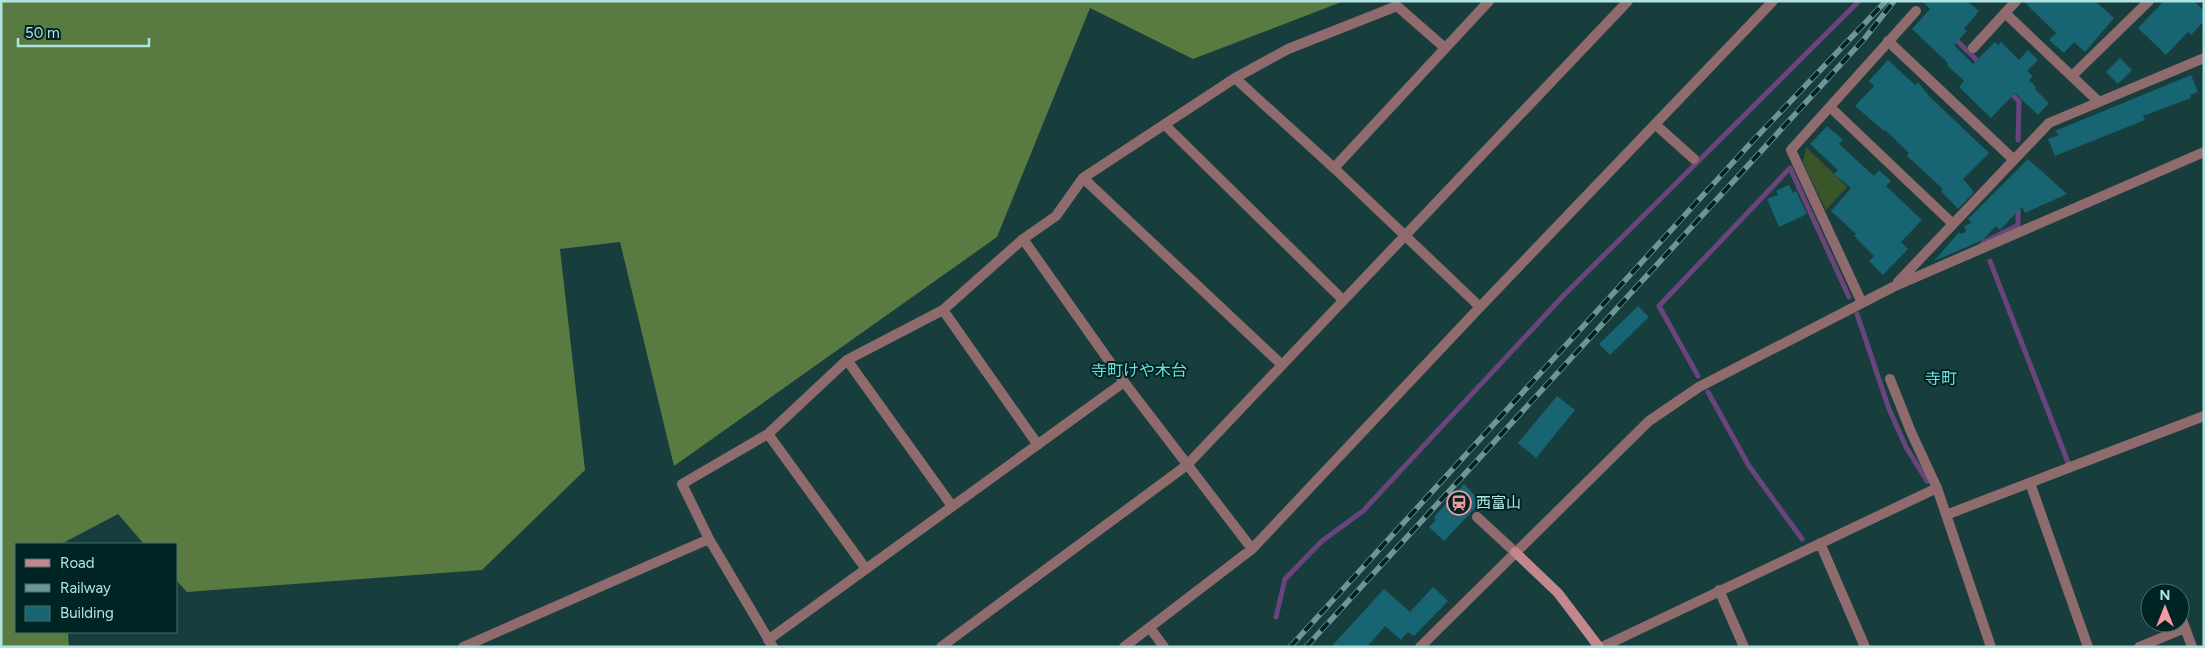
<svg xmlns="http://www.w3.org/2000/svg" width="2205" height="648" viewBox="0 0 2205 648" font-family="Figtree,'Noto Sans JP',sans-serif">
	<rect width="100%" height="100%" fill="#183d3d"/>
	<!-- green -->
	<path fill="#3b552a" d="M 1806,147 L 1847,187 L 1826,210 L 1803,163 Z"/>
	<!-- forest -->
	<path fill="#597b41" d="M 1,1 L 1344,1 L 1193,59 L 1090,8 L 997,237 L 674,466 L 620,242 L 560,249 L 585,470 L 482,570 L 187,592 L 176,580 L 176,544 L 144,544 L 118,514 L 61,544 L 16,544 L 16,632 L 68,632 L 69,647 L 1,647 Z"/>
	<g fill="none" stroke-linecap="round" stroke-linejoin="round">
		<!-- stream -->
		<path stroke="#69457b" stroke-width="5" d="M 1954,38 L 1980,63
			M 2009,92 L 2019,101 L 2018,140
			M 1983,243 L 2018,225 L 2018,205
			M 1990,261 L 2069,465 L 2073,464
			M 1857,314 L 1889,409 L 1906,447 L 1927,481
			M 1698,376 L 1659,306 L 1790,168 L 1849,297
			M 1708,392 L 1749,466 L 1802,539
			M 1276,617 L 1285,579 L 1322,541 L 1363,511 L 1564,295 L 1859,1"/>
	</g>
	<!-- building -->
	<path fill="#176473" d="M 1922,1 L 1967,1 L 1979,11 L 1964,29 L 1967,31 L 1954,45 L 1973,64 L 1995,42 L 1998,45 L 2001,42 L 2019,60 L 2028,50 L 2038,60 L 2027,71 L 2033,76 L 2029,80 L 2036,87 L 2035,89 L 2049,103 L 2038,115 L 2015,93 L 1991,118 L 1959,87 L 1964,81 L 1947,65 L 1948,63 L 1912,29 L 1930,9 Z
		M 2023,1 L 2095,1 L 2114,18 L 2085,52 L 2074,42 L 2064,53 L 2049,40 L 2056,33 Z
		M 2164,1 L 2194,1 L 2204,11 L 2204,21 L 2191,35 L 2188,32 L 2166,55 L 2138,28 Z
		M 2120,58 L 2132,70 L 2118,84 L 2106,72 Z
		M 1888,60 L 1915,85 L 1918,82 L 1929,96 L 1989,153 L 1963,179 L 1974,192 L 1958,209 L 1941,191 L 1943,189 L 1907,156 L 1909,153 L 1885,130 L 1884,131 L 1855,106 L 1874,86 L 1869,81 Z
		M 2191,75 L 2198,92 L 2190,95 L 2191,98 L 2143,116 L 2145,120 L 2055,156 L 2048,139 L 2059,135 L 2055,131 Z
		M 1827,126 L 1843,140 L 1839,144 L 1874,176 L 1879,170 L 1891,181 L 1886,186 L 1922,220 L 1901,242 L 1908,249 L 1883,275 L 1869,261 L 1874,256 L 1854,236 L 1856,234 L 1831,211 L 1851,188 L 1834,174 L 1838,170 L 1810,144 Z
		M 2028,159 L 2067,194 L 2025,213 L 2022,207 L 2000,230 L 1996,226 L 1983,240 L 1934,261 L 1959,232 L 1960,234 L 1966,232 L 1964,226 L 1972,223 L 1968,219 Z
		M 1789,185 L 1793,193 L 1796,191 L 1807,214 L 1779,227 L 1767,199 L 1778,195 L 1776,191 Z
		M 1638,306 L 1649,317 L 1610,355 L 1599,344 Z
		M 1557,396 L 1575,410 L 1536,458 L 1518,443 Z
		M 1464,484 L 1481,502 L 1444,541 L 1429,527 L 1436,520 L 1434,517 Z
		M 1433,587 L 1448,601 L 1414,636 L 1408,632 L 1401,640 L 1385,626 L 1367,647 L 1331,647 L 1384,589 L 1410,612 Z"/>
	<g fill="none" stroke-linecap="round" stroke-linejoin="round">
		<!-- lane -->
		<path stroke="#906b6e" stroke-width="10" d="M 2068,468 L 2204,416
			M 1477,517 L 1515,552"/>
		<!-- street -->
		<path stroke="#906b6e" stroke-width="10" d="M 2005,13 L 2099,102
			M 1888,41 L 2014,160
			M 1973,48 L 2016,1
			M 2073,75 L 2149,1
			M 1235,78 L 1334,168 L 1480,307
			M 1830,107 L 1953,224
			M 1165,125 L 1343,300
			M 1656,125 L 1694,159
			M 1334,168 L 1489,1
			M 1083,178 L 1281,364
			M 1023,239 L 1124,382 L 1252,549
			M 1898,282 L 2049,123 L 2204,58
			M 1862,303 L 1791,150 L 1916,11
			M 943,310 L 1038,445
			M 847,360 L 952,506
			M 1890,379 L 1911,432 L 1937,488 L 1991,647
			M 768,434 L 866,569
			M 2030,483 L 2088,647
			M 1946,515 L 2068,468
			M 1820,543 L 1865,647
			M 1719,590 L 1744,647
			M 2180,614 L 2192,647
			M 1150,628 L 1164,647
			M 768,640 L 1124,382
			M 463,647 L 709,539
			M 773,647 L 709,539 L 682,484 L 768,434 L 847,360 L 943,310 L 1023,239 L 1056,216 L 1083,178 L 1235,78 L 1288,49 L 1397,6 L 1445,48
			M 941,647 L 1187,465 L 1628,1
			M 1124,647 L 1252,549 L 1480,307 L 1773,1
			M 1420,647 L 1649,421 L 1699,387 L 1893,287 L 2204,152
			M 1602,647 L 1937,488
			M 2139,647 L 2185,628"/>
		<!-- secondary -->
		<path stroke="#c2878c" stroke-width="10" d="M 1515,552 L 1558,593 L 1599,647"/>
		<!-- rail casing -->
		<g stroke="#6b9897" stroke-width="5.5">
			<path id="rail" d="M 1290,647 L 1748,146 L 1886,1
				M 1306,647 L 1865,38 L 1894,1"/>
		</g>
		<!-- rail -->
		<use href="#rail" stroke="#002424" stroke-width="4" stroke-dasharray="11" stroke-linecap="butt"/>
	</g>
	<!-- icons -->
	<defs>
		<g id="station-ring" transform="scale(1.25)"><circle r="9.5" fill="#002424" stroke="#f49aa3" stroke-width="1.5"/><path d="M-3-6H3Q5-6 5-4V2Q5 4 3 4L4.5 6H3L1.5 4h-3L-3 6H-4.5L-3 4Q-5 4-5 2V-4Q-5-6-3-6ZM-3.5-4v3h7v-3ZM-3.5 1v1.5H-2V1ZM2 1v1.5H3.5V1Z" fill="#f49aa3"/></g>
	</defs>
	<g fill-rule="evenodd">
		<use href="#station-ring" x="1459" y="503"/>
	</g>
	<g text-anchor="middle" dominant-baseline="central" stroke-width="4" stroke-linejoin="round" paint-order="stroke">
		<!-- poi labels -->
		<g font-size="15" fill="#b0e4e2" stroke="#002424" text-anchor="start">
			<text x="1476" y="503">西富山</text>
		</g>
		<!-- neighbourhood labels -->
		<g font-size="16" fill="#6ce0de" stroke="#002424">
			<text x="1139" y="370">寺町けや木台</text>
			<text x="1941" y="378">寺町</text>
		</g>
	</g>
	<!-- border -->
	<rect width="2205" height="648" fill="none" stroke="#b0e4e2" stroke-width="5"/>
	<!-- legend -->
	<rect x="15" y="543" width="162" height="90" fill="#002424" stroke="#467170"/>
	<rect x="25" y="559" width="25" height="8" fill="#c2878c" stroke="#467170"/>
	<text x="60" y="568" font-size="15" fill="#b0e4e2">Road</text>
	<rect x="25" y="584" width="25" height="8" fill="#6b9897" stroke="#467170"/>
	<text x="60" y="593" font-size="15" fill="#b0e4e2">Railway</text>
	<rect x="25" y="606" width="25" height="15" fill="#176473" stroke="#467170"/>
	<text x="60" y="618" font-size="15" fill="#b0e4e2">Building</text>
	<!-- north arrow -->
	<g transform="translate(2165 608)"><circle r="24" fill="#002424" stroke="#467170"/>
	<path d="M0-4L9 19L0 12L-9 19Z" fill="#f49aa3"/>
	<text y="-8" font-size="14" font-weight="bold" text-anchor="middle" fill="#b0e4e2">N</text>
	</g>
	<!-- scale -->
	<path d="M18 38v8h131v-8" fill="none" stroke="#b0e4e2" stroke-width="2.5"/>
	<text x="25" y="38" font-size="15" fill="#b0e4e2" stroke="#002424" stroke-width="4" paint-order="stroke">50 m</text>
</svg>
